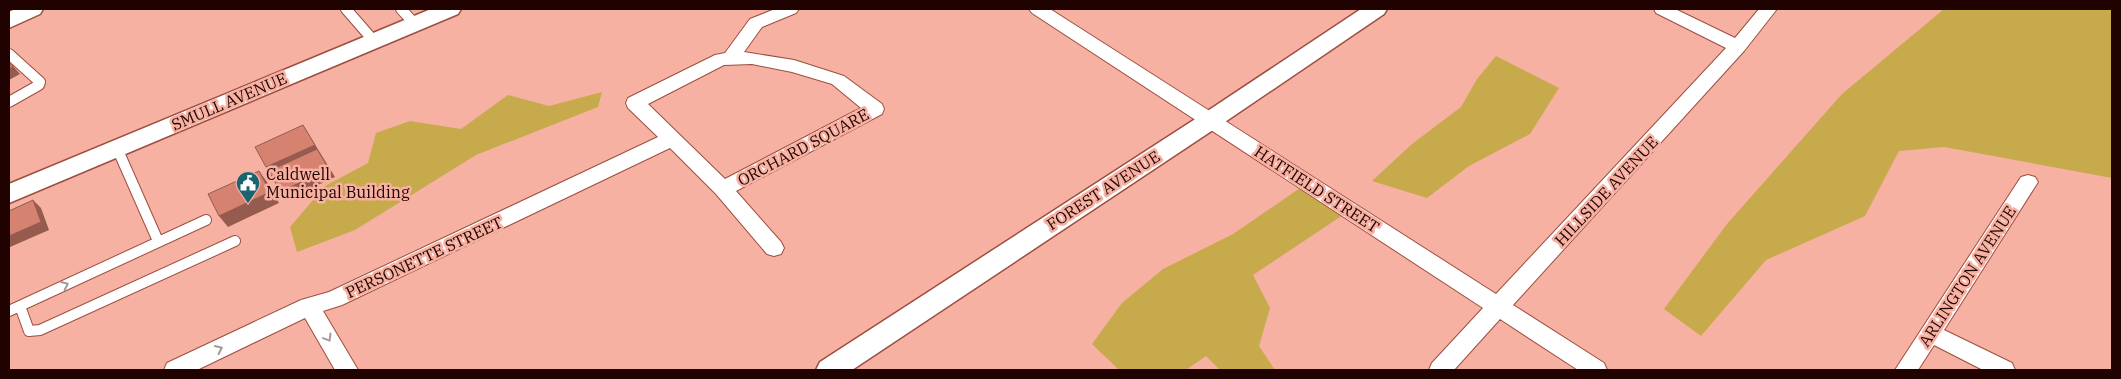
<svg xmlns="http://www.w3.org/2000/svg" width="2121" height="379" viewBox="0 0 2121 379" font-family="'IBM Plex Serif',serif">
	<rect width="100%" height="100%" fill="#f7b1a2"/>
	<!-- green -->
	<path fill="#c7aa4c" d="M 1944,9 L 2112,9 L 2112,178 L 1944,147 L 1899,151 L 1865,216 L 1766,260 L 1701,336 L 1664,309 L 1727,224 L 1842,94 Z
		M 1496,56 L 1559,88 L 1530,134 L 1469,166 L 1427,198 L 1372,181 L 1412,144 L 1461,107 L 1477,79 Z
		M 602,92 L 598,107 L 476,155 L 355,230 L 297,252 L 290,227 L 325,186 L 368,163 L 376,133 L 410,121 L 461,129 L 508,95 L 549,106 Z
		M 1303,186 L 1346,213 L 1253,275 L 1270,308 L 1259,346 L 1275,370 L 1220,370 L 1206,356 L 1186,370 L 1119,370 L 1092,344 L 1122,303 L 1163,269 L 1233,234 Z"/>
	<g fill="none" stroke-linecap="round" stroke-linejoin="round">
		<!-- service casing -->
		<g stroke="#9c4e3f" stroke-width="12">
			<path id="service" d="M 346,9 L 373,40
				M 401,9 L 414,23
				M 9,54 L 40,82 L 39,85 L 9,102
				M 117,148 L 158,241
				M 20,306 L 29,331 L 40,330 L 235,241
				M 9,311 L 206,220"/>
		</g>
		<!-- minor casing -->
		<g stroke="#9c4e3f" stroke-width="2">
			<path id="minor" d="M 775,9 L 799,9 L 796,13 L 762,27 L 744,52 L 794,60 L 844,76 L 882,104 L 884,109 L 882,114 L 736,191 L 781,242 L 784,248 L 781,254 L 774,256 L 767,254 L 716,194 L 670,148 L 342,305 L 323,311 L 358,370 L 335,370 L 305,318 L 197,370 L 164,370 L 167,363 L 301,300 L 329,292 L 658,137 L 628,108 L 626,103 L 628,98 L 715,55 L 725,53 L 750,19 ZM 752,64 L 792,72 L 832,84 L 861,108 L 725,179 L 648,104 L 724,65 Z
				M 1029,9 L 1050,9 L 1496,294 L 1726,48 L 1656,13 L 1654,9 L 1675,9 L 1735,38 L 1759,9 L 1777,9 L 1744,51 L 1513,305 L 1604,363 L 1607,370 L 1578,370 L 1500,319 L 1454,370 L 1429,370 L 1432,363 L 1483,308 L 1032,13 Z
				M 2028,175 L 2035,177 L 2038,182 L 1944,330 L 2012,363 L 2015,370 L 1983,370 L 1934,345 L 1918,370 L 1895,370 L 2021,177 Z"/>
		</g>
		<!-- tertiary casing -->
		<g stroke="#9c4e3f" stroke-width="3">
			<path id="tertiary" d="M 15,9 L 43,9 L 40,14 L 9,28 L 9,12 Z
				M 431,9 L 461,9 L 458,14 L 9,203 L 9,184 Z
				M 1361,9 L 1387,9 L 1384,14 L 1219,126 L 852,370 L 816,370 L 820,362 L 1203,114 Z"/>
		</g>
		<!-- service -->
		<use href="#service" stroke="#fff" stroke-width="10"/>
		<!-- minor -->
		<use href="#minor" fill="#fff" fill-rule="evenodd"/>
		<!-- tertiary -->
		<use href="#tertiary" fill="#fff" fill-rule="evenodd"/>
	</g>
	<!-- shaded-wall -->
	<path fill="#965b4f" d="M 13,66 L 20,74 L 9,80 L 9,69 Z
		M 303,125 L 335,177 L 286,200 L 280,192 L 272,175 L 266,167 Z
		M 259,171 L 267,182 L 279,203 L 228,227 L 219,216 Z
		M 33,200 L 41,208 L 49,230 L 10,247 L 9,245 L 9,236 Z"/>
	<!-- building -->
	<path fill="#d68271" stroke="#965b4f" d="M 9,63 L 13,66 L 9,69 Z
		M 303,125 L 315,145 L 266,167 L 255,147 Z
		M 317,149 L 329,169 L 280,192 L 269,171 Z
		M 259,171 L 270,192 L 219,216 L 208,194 Z
		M 33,200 L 41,222 L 9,236 L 9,211 Z"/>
	<!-- one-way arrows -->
	<defs><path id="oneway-chevron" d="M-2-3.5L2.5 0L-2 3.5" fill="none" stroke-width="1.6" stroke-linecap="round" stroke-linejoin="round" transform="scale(1.25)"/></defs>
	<g stroke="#a69a99">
		<use href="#oneway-chevron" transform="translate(65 285) rotate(-25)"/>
		<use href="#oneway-chevron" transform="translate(328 338) rotate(59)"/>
		<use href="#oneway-chevron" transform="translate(219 349) rotate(-25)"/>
	</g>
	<!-- icons -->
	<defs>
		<g id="civic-pin" transform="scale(1.25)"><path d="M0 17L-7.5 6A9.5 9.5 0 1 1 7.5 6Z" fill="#1a6471" stroke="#f7b1a2"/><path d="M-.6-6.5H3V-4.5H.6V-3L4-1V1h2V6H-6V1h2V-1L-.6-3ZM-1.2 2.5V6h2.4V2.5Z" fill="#fff"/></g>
	</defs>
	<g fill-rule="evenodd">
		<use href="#civic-pin" x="248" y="183"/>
	</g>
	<g text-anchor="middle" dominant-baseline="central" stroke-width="5" stroke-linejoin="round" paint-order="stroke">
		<!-- street labels -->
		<g font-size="16" fill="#200301" stroke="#f7b1a2">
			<text transform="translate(229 101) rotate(-23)">SMULL AVENUE</text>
			<text transform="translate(803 147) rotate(-28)">ORCHARD SQUARE</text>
			<text transform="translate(1317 189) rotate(33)">HATFIELD STREET</text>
			<text transform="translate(1103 190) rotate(-33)">FOREST AVENUE</text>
			<text transform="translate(1606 191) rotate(-47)">HILLSIDE AVENUE</text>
			<text transform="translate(424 257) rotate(-25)">PERSONETTE STREET</text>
			<text transform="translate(1967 276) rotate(-57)">ARLINGTON AVENUE</text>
		</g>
		<!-- poi labels -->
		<g font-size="16" fill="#200301" stroke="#f7b1a2" text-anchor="start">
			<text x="266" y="174">Caldwell<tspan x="266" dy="18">Municipal Building</tspan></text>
		</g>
	</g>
	<!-- border -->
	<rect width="2121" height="379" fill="none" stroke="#200301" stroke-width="20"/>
</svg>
